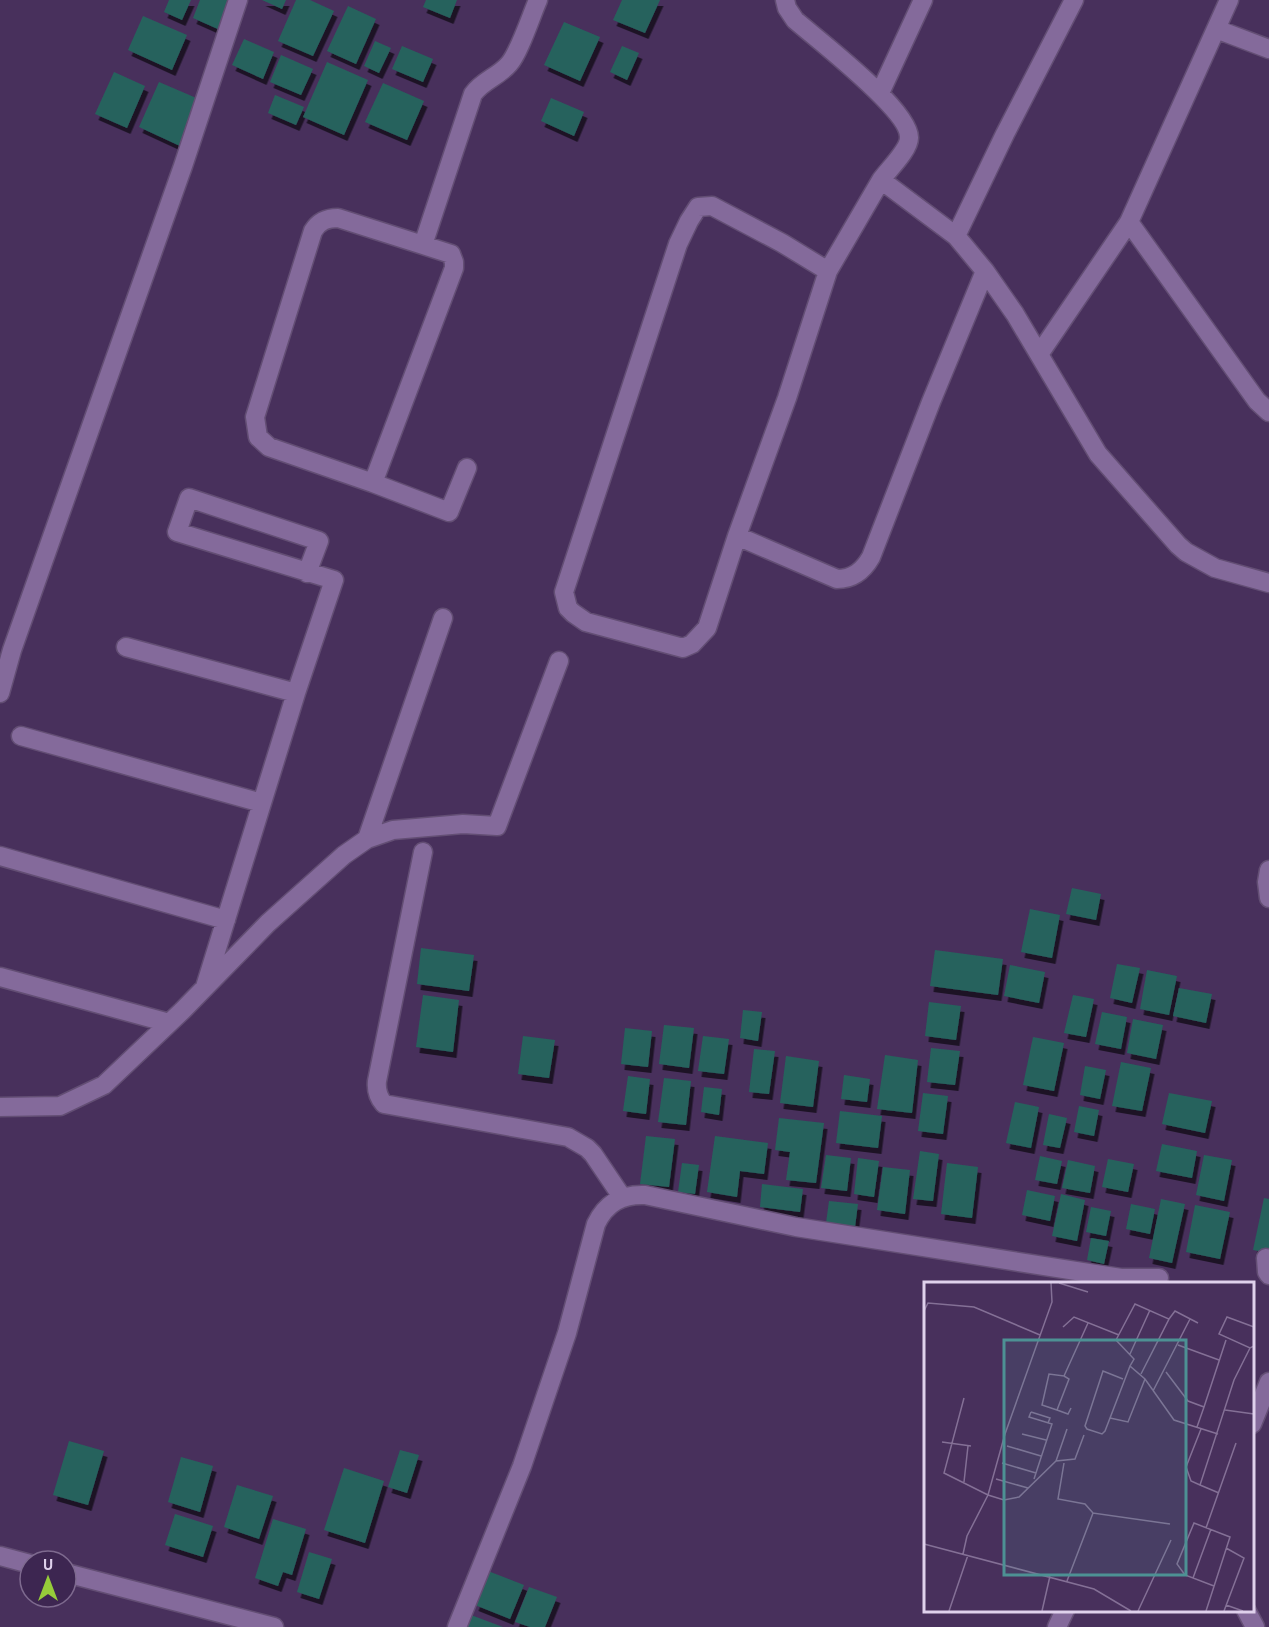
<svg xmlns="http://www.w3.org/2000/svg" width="1269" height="1627" viewBox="0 0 1269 1627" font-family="'Alegreya Sans',sans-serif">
	<defs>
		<filter id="shadow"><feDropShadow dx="3.5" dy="6" stdDeviation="0" flood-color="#0009"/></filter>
	</defs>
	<rect width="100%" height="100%" fill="#48305c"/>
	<!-- building -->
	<path fill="#26625d" filter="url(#shadow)" d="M 169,0 L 191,0 L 182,20 L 164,12 Z
		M 200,0 L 233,0 L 220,30 L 193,18 Z
		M 262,0 L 286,0 L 282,9 Z
		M 296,0 L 310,0 L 334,11 L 313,56 L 278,41 Z
		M 426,0 L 457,0 L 450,18 L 423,7 Z
		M 622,0 L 660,0 L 645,33 L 613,20 Z
		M 348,6 L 376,19 L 356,64 L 327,51 Z
		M 143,16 L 187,35 L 172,70 L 128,50 Z
		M 564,22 L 600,37 L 580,81 L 544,65 Z
		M 244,39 L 274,52 L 263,79 L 232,65 Z
		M 375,41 L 391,48 L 379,73 L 364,66 Z
		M 402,46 L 433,59 L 423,82 L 392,69 Z
		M 622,46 L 639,53 L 627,80 L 610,72 Z
		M 281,55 L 313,69 L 301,95 L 270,82 Z
		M 327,62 L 368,80 L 344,135 L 303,117 Z
		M 114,72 L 145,86 L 127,128 L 95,114 Z
		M 159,82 L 201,100 L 180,146 L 139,127 Z
		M 383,83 L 424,101 L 407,140 L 365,122 Z
		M 275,95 L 304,107 L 296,125 L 268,113 Z
		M 551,98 L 584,112 L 574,136 L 541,121 Z
		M 1072,888 L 1101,894 L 1096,920 L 1066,914 Z
		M 1030,909 L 1060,915 L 1052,958 L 1021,952 Z
		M 421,948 L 474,955 L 469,991 L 417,984 Z
		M 935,950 L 1003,959 L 998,995 L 930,986 Z
		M 1117,964 L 1140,968 L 1132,1003 L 1110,998 Z
		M 1010,965 L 1045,972 L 1039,1003 L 1004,996 Z
		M 1147,970 L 1177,976 L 1169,1015 L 1140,1009 Z
		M 1179,988 L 1212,994 L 1206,1023 L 1173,1016 Z
		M 423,995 L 459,1000 L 453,1052 L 416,1047 Z
		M 1073,995 L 1094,999 L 1086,1037 L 1064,1033 Z
		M 929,1002 L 961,1006 L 956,1040 L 925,1036 Z
		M 743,1010 L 762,1012 L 758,1041 L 740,1038 Z
		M 1102,1012 L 1127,1017 L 1121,1049 L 1095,1044 Z
		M 1133,1019 L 1163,1025 L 1156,1059 L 1127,1053 Z
		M 664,1025 L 694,1028 L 689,1068 L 659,1064 Z
		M 625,1028 L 652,1031 L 648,1067 L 621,1064 Z
		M 523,1036 L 555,1040 L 549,1078 L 518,1074 Z
		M 703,1036 L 729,1039 L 724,1074 L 698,1071 Z
		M 1033,1037 L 1064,1043 L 1054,1091 L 1023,1085 Z
		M 931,1048 L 960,1051 L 955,1085 L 927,1082 Z
		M 754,1049 L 775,1051 L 769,1094 L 749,1092 Z
		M 885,1055 L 918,1060 L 912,1113 L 877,1109 Z
		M 786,1056 L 819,1061 L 813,1107 L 780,1103 Z
		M 1121,1062 L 1151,1068 L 1142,1111 L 1112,1106 Z
		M 1085,1066 L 1106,1070 L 1100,1099 L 1080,1095 Z
		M 844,1075 L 870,1079 L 867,1102 L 841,1099 Z
		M 628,1076 L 650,1079 L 646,1114 L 623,1111 Z
		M 664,1078 L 691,1081 L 686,1125 L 658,1122 Z
		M 704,1087 L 722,1089 L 719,1115 L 701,1112 Z
		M 923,1093 L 948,1096 L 943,1134 L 918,1131 Z
		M 1169,1093 L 1212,1101 L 1205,1133 L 1162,1124 Z
		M 1015,1102 L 1039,1107 L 1031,1148 L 1006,1143 Z
		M 1079,1106 L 1099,1110 L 1094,1136 L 1074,1132 Z
		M 840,1111 L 882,1116 L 878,1148 L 836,1143 Z
		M 1049,1114 L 1067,1118 L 1060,1148 L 1043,1145 Z
		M 779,1118 L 824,1123 L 816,1183 L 786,1180 L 790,1152 L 775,1150 Z
		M 646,1136 L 675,1139 L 669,1187 L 640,1184 Z
		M 715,1136 L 768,1143 L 764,1174 L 740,1171 L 737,1197 L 707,1192 Z
		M 1162,1144 L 1197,1151 L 1192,1178 L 1156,1171 Z
		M 920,1151 L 939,1154 L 933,1201 L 913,1199 Z
		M 826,1155 L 851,1158 L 847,1191 L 821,1188 Z
		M 1204,1155 L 1232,1160 L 1224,1201 L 1196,1195 Z
		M 1040,1156 L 1062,1161 L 1057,1184 L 1035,1180 Z
		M 858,1158 L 879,1161 L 874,1197 L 854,1194 Z
		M 1108,1159 L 1134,1164 L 1128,1192 L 1102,1187 Z
		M 1068,1160 L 1095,1166 L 1090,1193 L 1062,1188 Z
		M 682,1163 L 699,1165 L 695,1194 L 678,1192 Z
		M 947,1163 L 978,1167 L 972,1218 L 941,1214 Z
		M 883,1167 L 910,1170 L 905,1214 L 877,1210 Z
		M 762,1184 L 803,1189 L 800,1212 L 760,1207 Z
		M 1027,1190 L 1055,1196 L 1050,1221 L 1022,1215 Z
		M 1061,1194 L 1085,1200 L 1077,1241 L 1052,1236 Z
		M 1264,1198 L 1269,1199 L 1269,1253 L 1253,1250 Z
		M 1161,1199 L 1185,1204 L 1172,1263 L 1149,1258 Z
		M 829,1201 L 858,1204 L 855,1227 L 826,1223 Z
		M 1131,1204 L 1155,1209 L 1150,1234 L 1126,1229 Z
		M 1195,1205 L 1230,1212 L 1220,1259 L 1186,1252 Z
		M 1091,1207 L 1111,1211 L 1106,1236 L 1086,1232 Z
		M 1091,1238 L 1109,1241 L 1104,1264 L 1087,1260 Z
		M 69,1441 L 104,1451 L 88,1505 L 53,1495 Z
		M 400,1450 L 419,1455 L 407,1493 L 388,1487 Z
		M 181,1457 L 213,1466 L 200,1512 L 168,1502 Z
		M 344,1468 L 384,1481 L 365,1543 L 324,1530 Z
		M 237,1485 L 273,1496 L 259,1539 L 224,1527 Z
		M 175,1514 L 213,1526 L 203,1557 L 165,1545 Z
		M 273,1519 L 306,1529 L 292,1575 L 283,1572 L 278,1586 L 255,1578 Z
		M 309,1552 L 332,1559 L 319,1599 L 297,1592 Z
		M 488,1571 L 524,1585 L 510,1619 L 475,1605 Z
		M 529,1587 L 557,1597 L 545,1627 L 530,1627 L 515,1622 Z
		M 471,1615 L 503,1627 L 467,1627 Z"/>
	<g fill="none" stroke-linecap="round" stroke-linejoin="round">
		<!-- service casing -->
		<g stroke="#634e74" stroke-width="21">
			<path id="service" d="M 1266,1258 L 1267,1272 L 1269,1275"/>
		</g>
		<!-- minor casing -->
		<g stroke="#634e74" stroke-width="21">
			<path id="minor" d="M 785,0 L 787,8 L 795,20 C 818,40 911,111 909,138 C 909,150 888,170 881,180 L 956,236 L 985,271 L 1015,314 L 1098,454 L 1178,545 L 1186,552 L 1215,568 L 1269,583
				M 1216,29 L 1269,49
				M 880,93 L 923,0
				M 1129,222 L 1257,401 L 1269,412
				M 956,236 L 1005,134 L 1074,0
				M 423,245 L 451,254 L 454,262 L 454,268 L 373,483 L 269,447 L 258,437 L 255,417 L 313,231 C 319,221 327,218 338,218 L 423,245 L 473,94 C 483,80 498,77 509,64 C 519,53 531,16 538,0
				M 828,271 L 782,243 L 712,206 L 698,207 L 689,221 L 678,244 L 564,592 L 568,608 L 573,613 L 586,622 L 683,648 L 692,644 L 707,628 L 737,536 L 787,398 L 828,271 L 881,180
				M 1040,353 L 1129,222 L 1229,0
				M 373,483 L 449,512 L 467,468
				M 737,536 L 837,579 C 853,579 863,571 871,557 L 931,402 L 985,271
				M 126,647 L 296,693
				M 0,693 L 12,650 L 183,166 L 238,0
				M 21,736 L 262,803
				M 367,839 L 443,618
				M 423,852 L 377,1081 C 376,1090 378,1097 384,1104 L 568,1137 L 587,1148 L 593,1154 L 622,1197
				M 0,856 L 226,920
				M 1269,870 L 1267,882 L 1269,898
				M 0,977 L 169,1023
				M 205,987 L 296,693 L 334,580 L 177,532 L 189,498 L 319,541 L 307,573
				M 0,1107 L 60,1106 L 104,1085 L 182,1011 L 268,923 L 344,855 L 367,839 L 393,830 L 463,824 L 497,826 L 559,661
				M 1252,1424 L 1269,1382
				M 0,1556 L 30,1564
				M 66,1573 L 274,1627
				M 1246,1610 L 1255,1627
				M 457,1627 L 522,1466 L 567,1333 L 596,1224 C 606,1203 622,1194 645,1195 L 796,1227 L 1121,1278 L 1159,1278
				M 1057,1627 L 1065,1610"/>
		</g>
		<!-- service -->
		<use href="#service" stroke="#846a9b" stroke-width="18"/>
		<!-- minor -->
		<use href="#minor" stroke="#846a9b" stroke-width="18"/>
	</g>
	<!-- overview -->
	<g transform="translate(924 1282)">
		<rect width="330" height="330" fill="#48305c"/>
		<path fill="none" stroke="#847096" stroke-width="1.5" d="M 135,1 L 164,10M 0,29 L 4,21 L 50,25 L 116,53M 245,37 L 251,29 L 274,41M 139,45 L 150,35 L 195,53M 330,45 L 303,35 L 295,52 L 326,66 L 330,64M 254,63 L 295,78M 206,72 L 226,28M 242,90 L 264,119 L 280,125 L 302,58M 217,92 L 245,37 L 211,22 L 192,58 L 210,77 L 206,84 L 221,97 L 250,138 L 294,152M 140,94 L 145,97 L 133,128 L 118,123 L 125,92 L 140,94 L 164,41M 199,97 L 179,89 L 161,144 L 163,147 L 178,152 L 181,149 L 206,84M 229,109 L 266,37M 40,116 L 20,191 L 64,213 L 80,218 L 95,215 L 132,179 L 151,177 L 160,153M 133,128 L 144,132 L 147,126M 301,128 L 330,132M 107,130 L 105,135 L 128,142 L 110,197M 107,130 L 126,136 L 124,141M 186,136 L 204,140 L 221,97M 273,145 L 280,125M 98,152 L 122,158M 18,160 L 47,164M 83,164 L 117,174M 132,179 L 143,147M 78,181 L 112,191M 140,181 L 134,217 L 161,222 L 169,231M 72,197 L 104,206M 40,200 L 44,164M 276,203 L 267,199 L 262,185 L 277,147M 295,211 L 276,203 L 310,98 L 326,66M 282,246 L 312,161M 0,262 L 170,307 L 207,329M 39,272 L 43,254 L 64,213 L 81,152 L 128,20 L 127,1M 269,296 L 287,247M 143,299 L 169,231 L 246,242M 302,323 L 319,329M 25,329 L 44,273M 118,329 L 126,294M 214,329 L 247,258M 282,329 L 306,255 L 270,241 L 253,282 L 261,293 L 290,304M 300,329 L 320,276 L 302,266"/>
		<path fill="#4d9194" fill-opacity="0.15" stroke="#4d9194" stroke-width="3" d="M 80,58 L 262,58 L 262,293 L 80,293 Z"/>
		<rect width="330" height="330" fill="none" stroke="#dfd1ec" stroke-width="3"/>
	</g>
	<!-- north arrow -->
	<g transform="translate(48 1579)"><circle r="28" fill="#3d2651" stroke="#7e6a8f" stroke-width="1.5"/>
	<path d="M0-4.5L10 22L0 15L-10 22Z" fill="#96cc3a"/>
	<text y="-9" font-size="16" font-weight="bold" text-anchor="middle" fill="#dfd1ec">U</text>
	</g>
</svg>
